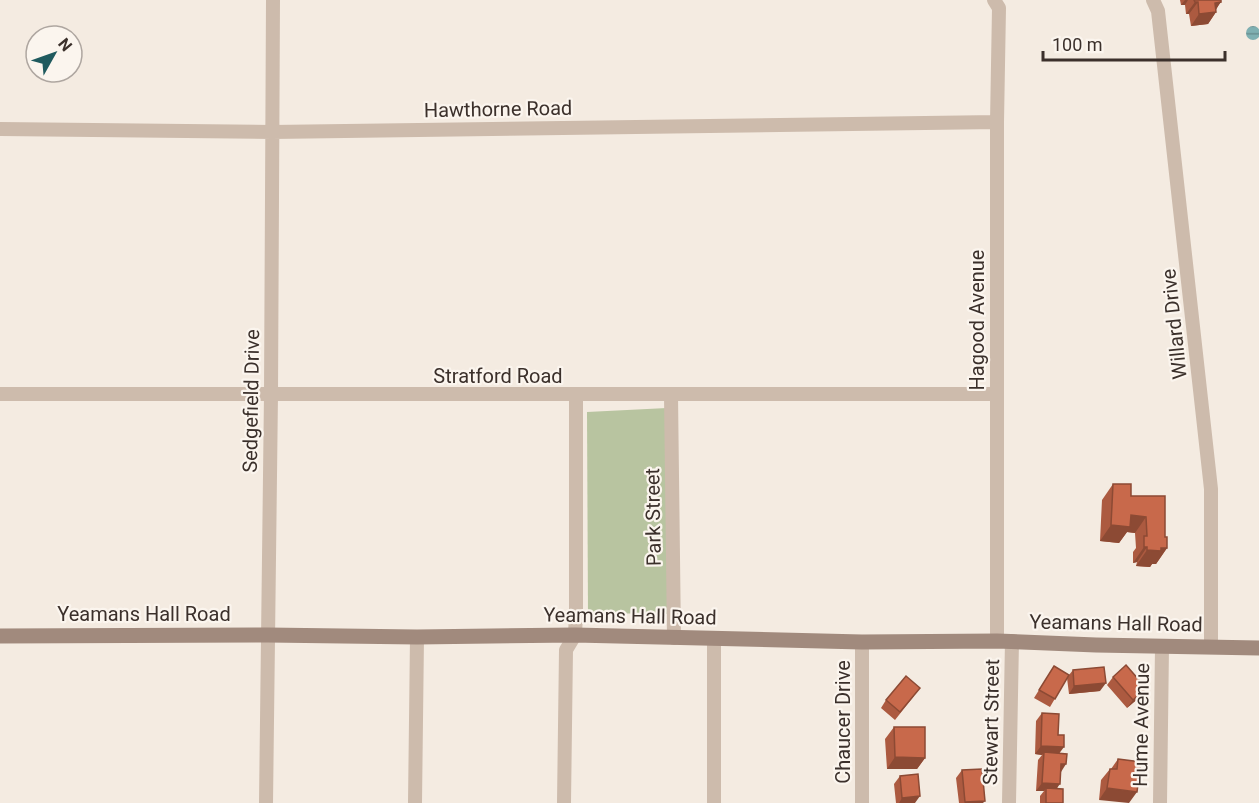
<svg xmlns="http://www.w3.org/2000/svg" width="1259" height="803" viewBox="0 0 1259 803" font-family="Roboto,sans-serif">
	<defs>
		<pattern id="water-rules" width="6" height="5" patternUnits="userSpaceOnUse" patternTransform="scale(1.5)"><rect width="6" height="5" fill="#7fb0b2"/><path d="M0 2.5h6" fill="none" stroke="#699091"/></pattern>
	</defs>
	<rect width="100%" height="100%" fill="#f4ebe1"/>
	<!-- green -->
	<path fill="#b8c4a0" d="M 667,408 L 670,614 L 588,613 L 587,412 Z"/>
	<!-- water -->
	<path fill="url(#water-rules)" d="M1246 33a7 7 0 1 1 14 0a7 7 0 1 1-14 0Z"/>
	<g fill="none" stroke-linecap="round" stroke-linejoin="round">
		<!-- street -->
		<path stroke="#cdbbac" stroke-width="14" d="M 994,0 L 999,8 L 997,122 L 997,641
			M 1153,0 L 1158,11 L 1211,489 L 1211,646
			M 0,129 L 272,132 L 997,122
			M 0,394 L 996,394
			M 671,395 L 674,638
			M 714,638 L 714,803
			M 862,642 L 862,803
			M 266,803 L 271,394 L 273,0
			M 415,803 L 417,637
			M 564,803 L 566,650 L 575,635 L 576,613 L 576,396
			M 1009,803 L 1012,641
			M 1160,803 L 1162,647"/>
		<!-- secondary -->
		<path stroke="#a18a7d" stroke-width="15" d="M 0,636 L 268,635 L 417,637 L 575,635 L 862,642 L 997,641 L 1096,645 L 1259,648"/>
	</g>
	<!-- wall -->
	<path fill="#ac5a40" d="M 1180,0 L 1221,0 L 1216,10 L 1216,12 L 1208,24 L 1191,26 L 1189,14 L 1186,14 L 1185,5 L 1181,5 Z
		M 1113,484 L 1165,537 L 1167,548 L 1156,564 L 1152,564 L 1150,567 L 1136,566 L 1137,562 L 1133,563 L 1133,552 L 1136,548 L 1135,533 L 1127,532 L 1119,543 L 1100,541 L 1102,500 Z
		M 1054,666 L 1069,675 L 1073,670 L 1100,691 L 1069,694 L 1067,678 L 1050,707 L 1034,698 Z
		M 1113,677 L 1141,696 L 1127,708 L 1107,685 Z
		M 914,696 L 895,720 L 881,708 L 886,700 Z
		M 1042,713 L 1058,735 L 1061,772 L 1057,789 L 1063,803 L 1040,803 L 1040,796 L 1044,791 L 1036,791 L 1038,760 L 1042,755 L 1035,754 L 1036,721 Z
		M 894,727 L 925,758 L 917,769 L 887,769 L 885,739 Z
		M 1118,759 L 1141,762 L 1099,800 L 1101,780 L 1110,769 L 1111,769 Z
		M 962,770 L 983,803 L 959,803 L 956,778 Z
		M 900,776 L 915,803 L 896,803 L 894,784 Z"/>
	<!-- shaded-wall -->
	<path fill="#8c4a34" d="M 1185,0 L 1188,0 L 1185,5 L 1181,5 Z
		M 1195,2 L 1198,2 L 1189,14 L 1186,14 Z
		M 1221,2 L 1214,12 L 1216,12 L 1208,24 L 1191,26 L 1199,14 L 1215,3 Z
		M 1131,515 L 1146,517 L 1135,533 L 1127,532 L 1119,543 L 1100,541 L 1111,525 Z
		M 1144,547 L 1147,547 L 1137,562 L 1133,563 Z
		M 1161,548 L 1167,548 L 1156,564 L 1152,564 L 1150,567 L 1136,566 L 1147,550 Z
		M 1106,683 L 1100,691 L 1069,694 L 1074,686 Z
		M 1146,688 L 1141,696 L 1127,708 L 1133,700 Z
		M 1041,746 L 1064,747 L 1058,755 L 1044,752 L 1042,755 L 1035,754 Z
		M 895,757 L 925,758 L 917,769 L 887,769 Z
		M 1061,764 L 1066,764 L 1061,772 Z
		M 1042,783 L 1060,784 L 1054,792 L 1046,788 L 1044,791 L 1036,791 Z
		M 1107,788 L 1137,792 L 1129,803 L 1099,800 Z
		M 920,796 L 915,803 L 899,803 L 902,798 Z
		M 985,801 L 983,803 L 965,803 L 965,802 Z"/>
	<!-- building -->
	<path fill="#c8694b" stroke="#8c4a34" stroke-width="1.5" d="M 1194,0 L 1221,0 L 1221,2 L 1215,3 L 1216,12 L 1199,14 L 1198,2 L 1195,2 Z
		M 1113,484 L 1131,484 L 1131,496 L 1165,496 L 1165,537 L 1167,537 L 1167,548 L 1161,548 L 1161,551 L 1147,550 L 1147,547 L 1144,547 L 1144,536 L 1147,536 L 1146,517 L 1131,515 L 1130,527 L 1111,525 Z
		M 1126,665 L 1146,688 L 1133,700 L 1113,677 Z
		M 1054,666 L 1069,675 L 1055,699 L 1039,690 Z
		M 1104,667 L 1106,683 L 1074,686 L 1073,670 Z
		M 906,676 L 920,688 L 900,712 L 886,700 Z
		M 1042,713 L 1059,714 L 1058,735 L 1064,735 L 1064,747 L 1041,746 Z
		M 894,727 L 925,727 L 925,758 L 895,757 Z
		M 1044,752 L 1067,754 L 1066,764 L 1061,764 L 1060,784 L 1042,783 Z
		M 1118,759 L 1141,762 L 1137,792 L 1107,788 L 1110,769 L 1117,769 Z
		M 982,769 L 985,801 L 965,802 L 962,770 Z
		M 918,774 L 920,796 L 902,798 L 900,776 Z
		M 1046,788 L 1063,789 L 1063,803 L 1046,803 Z"/>
	<g text-anchor="middle" dominant-baseline="central" stroke-width="4.5" stroke-linejoin="round" paint-order="stroke">
		<!-- street labels -->
		<g font-size="20" fill="#3b302b" stroke="#fbf5ee">
			<text transform="translate(498 109) rotate(-1)">Hawthorne Road</text>
			<text transform="translate(977 320) rotate(-90)">Hagood Avenue</text>
			<text transform="translate(1174 324) rotate(-96)">Willard Drive</text>
			<text x="498" y="376">Stratford Road</text>
			<text transform="translate(251 401) rotate(-89)">Sedgefield Drive</text>
			<text transform="translate(653 517) rotate(-91)">Park Street</text>
			<text x="144" y="614">Yeamans Hall Road</text>
			<text transform="translate(630 616) rotate(1)">Yeamans Hall Road</text>
			<text transform="translate(1116 623) rotate(1)">Yeamans Hall Road</text>
			<text transform="translate(843 722) rotate(-90)">Chaucer Drive</text>
			<text transform="translate(991 722) rotate(-89)">Stewart Street</text>
			<text transform="translate(1141 725) rotate(-89)">Hume Avenue</text>
		</g>
	</g>
	<!-- north arrow -->
	<g transform="translate(54 54) rotate(50)"><circle r="28" fill="#fbf5ee" stroke="#aea6a0" stroke-width="1.5"/>
	<path d="M0-4.5L10 22L0 15L-10 22Z" fill="#1f5a5e"/>
	<text y="-9" font-size="16" font-weight="bold" text-anchor="middle" fill="#3b302b">N</text>
	</g>
	<!-- scale -->
	<path d="M1043 51v9h182v-9" fill="none" stroke="#3b302b" stroke-width="3"/>
	<text x="1052" y="51" font-size="18" fill="#3b302b" stroke="#fbf5ee" stroke-width="4.5" paint-order="stroke">100 m</text>
</svg>
